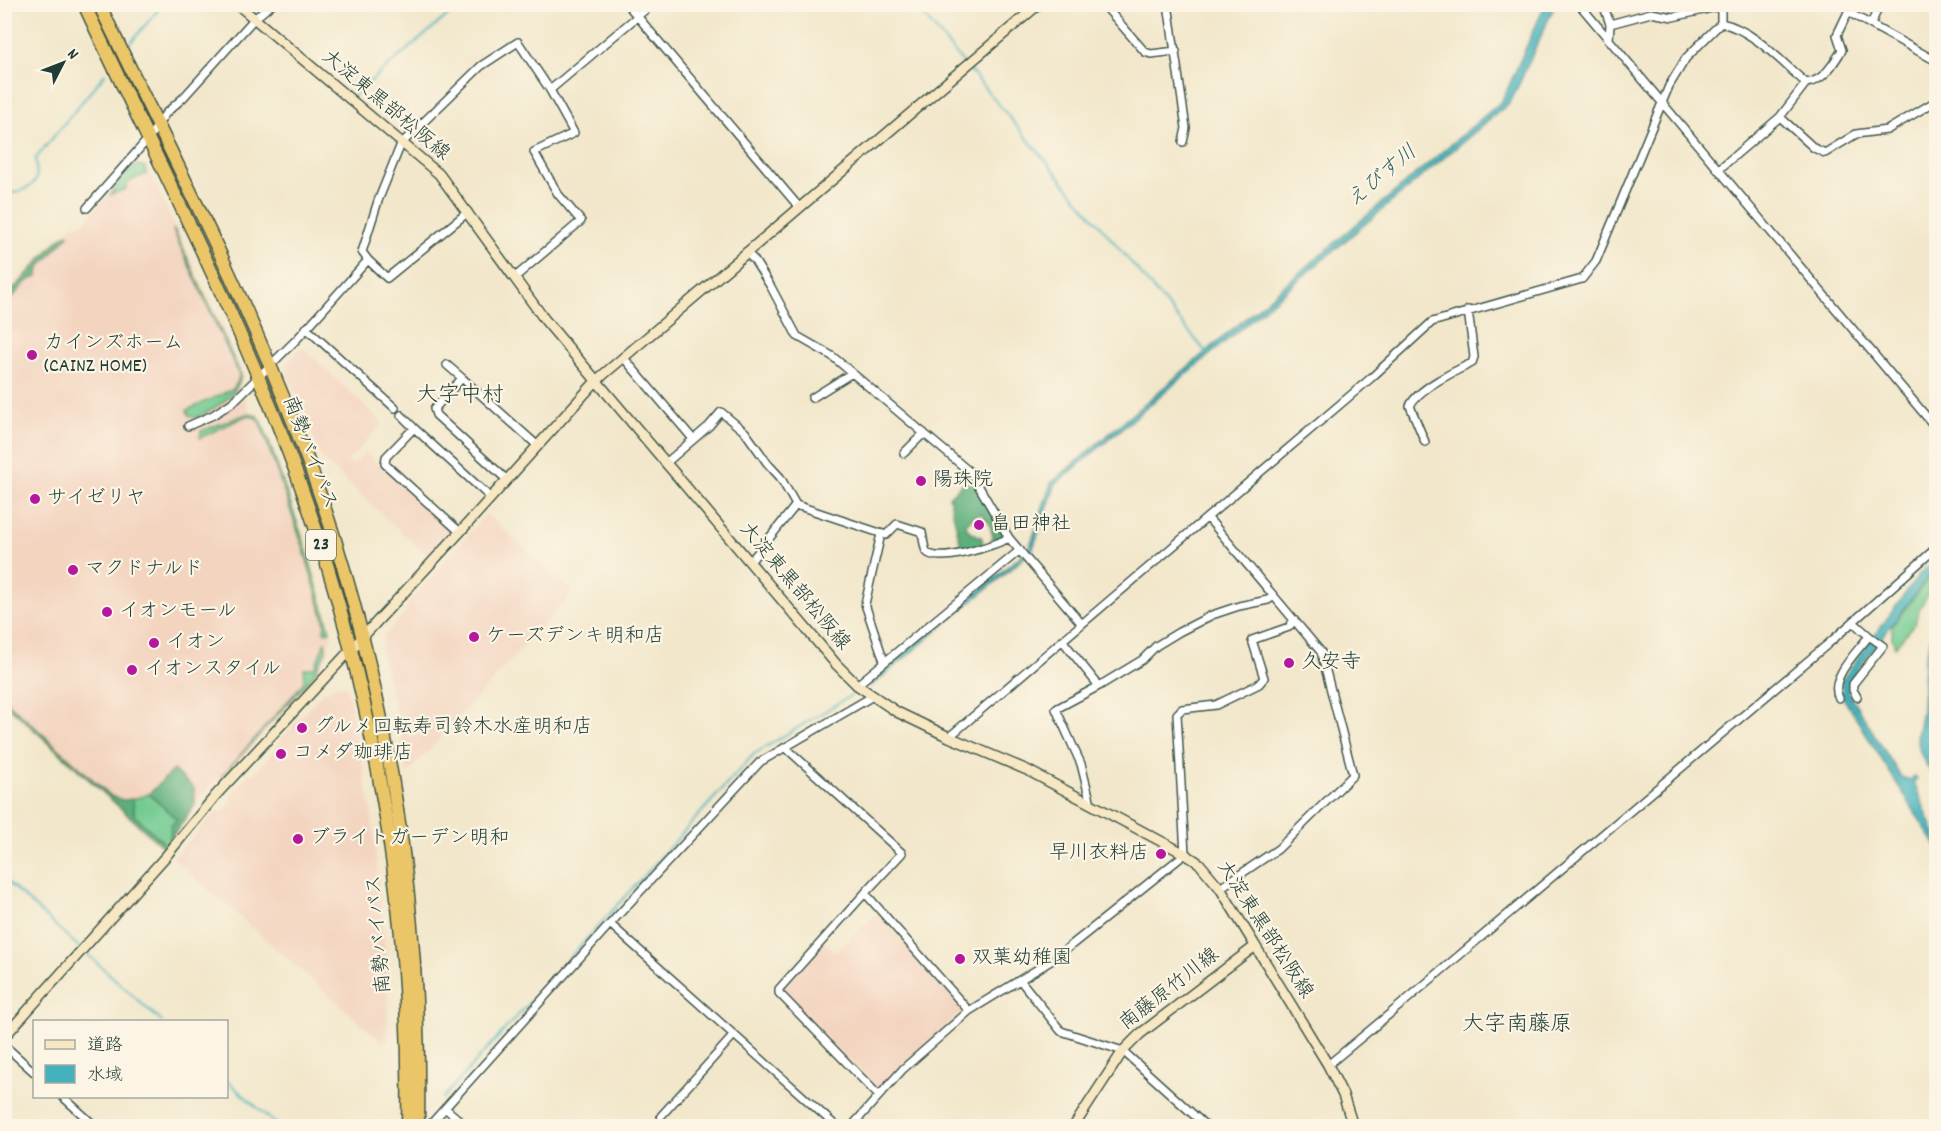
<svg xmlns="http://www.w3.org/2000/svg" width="1941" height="1131" viewBox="0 0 1941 1131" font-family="Dekko,'Klee One',sans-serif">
	<rect width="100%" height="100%" fill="#fcf5e5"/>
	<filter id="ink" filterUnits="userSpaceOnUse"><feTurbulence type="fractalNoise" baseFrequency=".0167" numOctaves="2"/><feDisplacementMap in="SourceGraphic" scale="12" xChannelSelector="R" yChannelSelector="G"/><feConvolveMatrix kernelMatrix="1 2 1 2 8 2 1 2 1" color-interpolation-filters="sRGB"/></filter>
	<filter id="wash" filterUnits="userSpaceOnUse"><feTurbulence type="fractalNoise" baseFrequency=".008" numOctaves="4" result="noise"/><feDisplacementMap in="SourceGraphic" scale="24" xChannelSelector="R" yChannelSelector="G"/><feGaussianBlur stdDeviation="1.35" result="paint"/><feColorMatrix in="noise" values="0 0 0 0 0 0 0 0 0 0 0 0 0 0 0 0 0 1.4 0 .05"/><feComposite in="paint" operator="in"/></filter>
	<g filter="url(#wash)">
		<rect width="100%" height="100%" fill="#f2e7cb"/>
		<!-- built -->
		<path fill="#f3d4bf" d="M 135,164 L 146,165 L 240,367 L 243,375 L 239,388 L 251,413 L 258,415 L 263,422 L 306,546 L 332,633 L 328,654 L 314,677 L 229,771 L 216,780 L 200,797 L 199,804 L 171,841 L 163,849 L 5,705 L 4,297 L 57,239 L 75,224 L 81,225 L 109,194 L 128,167 Z
			M 301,346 L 383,423 L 348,461 L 353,465 L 365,452 L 453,532 L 429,557 L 322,459 L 287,374 L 287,364 Z
			M 486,514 L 573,592 L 407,774 L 394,702 L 381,651 L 383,637 L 405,613 L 407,604 Z
			M 334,685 L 344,685 L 347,688 L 371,808 L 388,975 L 387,1041 L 382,1042 L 173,858 L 215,812 L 223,812 L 232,802 L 231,794 L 250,773 L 253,774 L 275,750 L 283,737 L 323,692 L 330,690 Z
			M 879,912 L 964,1010 L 900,1067 L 880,1089 L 877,1089 L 782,993 L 781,989 L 825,942 L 835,952 Z"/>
		<!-- green -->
		<path fill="#72cb91" stroke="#488462" stroke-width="1.5" d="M 138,165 L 145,167 L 146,174 L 128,182 L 126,189 L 110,195 L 127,170 Z
			M 174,229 L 241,375 C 238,396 214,410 195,418 L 189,415 L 187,410 L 233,389 L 238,381 L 239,375 L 173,230 Z
			M 249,413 L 257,416 L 262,422 L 305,545 L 330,631 L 324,632 L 325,623 L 303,546 L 260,423 L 256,418 L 248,415 L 200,438 L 201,431 Z
			M 1936,570 L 1936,594 L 1930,592 L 1920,607 L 1915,623 L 1895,647 L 1892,639 L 1892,626 L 1931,575 Z
			M 325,641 L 326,651 L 312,677 L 221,777 L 296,692 L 304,681 L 304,669 L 315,667 Z
			M 149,794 L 177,819 L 171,826 L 170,840 L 165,844 L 134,815 L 133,799 Z"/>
		<!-- forest -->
		<path fill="#5daf7b" stroke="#3e7658" stroke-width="1.5" d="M 67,234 L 69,235 L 39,268 L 38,276 L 26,282 L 5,306 L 5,299 L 58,240 Z
			M 967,479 L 975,481 L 1005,537 L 989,544 L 993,537 L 989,522 L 981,514 L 974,516 L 966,524 L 968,530 L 982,538 L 983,546 L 962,550 L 949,497 Z
			M 4,699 L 111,796 L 123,800 L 133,799 L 134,815 L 165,844 L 162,846 L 5,703 Z
			M 173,770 L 194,788 L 195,804 L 170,840 L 171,826 L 177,819 L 149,794 Z"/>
		<!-- water -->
		<path fill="#43b2bc" stroke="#317878" stroke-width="1.5" d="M 1545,5 L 1555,5 L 1515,93 L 1508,104 L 1056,484 L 1032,551 L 871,686 L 867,683 L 1029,549 L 1051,483 L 1502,101 Z
			M 1936,561 L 1936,569 L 1930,574 L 1849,681 L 1848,692 L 1901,777 L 1911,780 L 1914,776 L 1917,778 L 1914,783 L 1936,836 L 1936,846 L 1842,696 L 1842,680 L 1921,572 Z
			M 1936,623 L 1936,778 L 1925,763 L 1920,752 L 1917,737 L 1922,709 L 1924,659 Z"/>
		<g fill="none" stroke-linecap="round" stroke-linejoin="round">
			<!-- stream -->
			<path stroke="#43b2bc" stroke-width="2" d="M 914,4 L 965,65
				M 131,42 L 163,4
				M 969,69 L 1206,352
				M 353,96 L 461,4
				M 4,196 C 14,192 33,189 36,179 C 38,173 35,165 36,158 L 105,74
				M 4,879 L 80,948
				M 84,951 L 162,1022
				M 226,1080 L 278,1126
				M 443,1098 L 754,754 L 860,690"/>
		</g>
	</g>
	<g filter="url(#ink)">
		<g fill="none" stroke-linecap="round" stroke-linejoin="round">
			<!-- street casing -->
			<g stroke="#3f564b" stroke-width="10">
				<path id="street" d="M 627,4 L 799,207
					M 1103,4 L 1145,52 L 1151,54 L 1176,51
					M 1168,4 L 1186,128 L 1183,142
					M 1579,4 L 1936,428
					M 1603,4 L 1610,24
					M 1721,23 C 1754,30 1781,62 1806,83
					M 1871,24 L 1880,4
					M 1609,40 L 1610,24 L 1651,13 L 1673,17 L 1721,6
					M 550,90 L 652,4
					M 1780,117 L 1814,148 L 1825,153 L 1856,134 L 1887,130 L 1936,101
					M 1718,170 L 1780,117 L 1806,83 C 1824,81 1833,64 1842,50 L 1837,35 L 1848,12 L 1936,61
					M 87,208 L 148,139 L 166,113 L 183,98 L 254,19 L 272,4
					M 468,212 L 387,278 L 368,260 L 362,252 L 378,201 L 401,144 L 481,66 L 518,42 L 550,90 L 574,133 L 534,152 L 558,194 L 581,221 L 514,278
					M 746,252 L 754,260 L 771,287 L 797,336 L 832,356 L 971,473 L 1009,538 L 1081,623
					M 306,328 L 395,408
					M 623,357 L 693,439
					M 447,365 L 462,378
					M 812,398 L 852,373
					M 401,415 L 414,428
					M 188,426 L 213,415 L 233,402 L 297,339 L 368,260
					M 1425,442 L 1410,406 C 1417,389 1455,371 1472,363 L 1474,357 L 1468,310
					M 904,453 L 924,433
					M 666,463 L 709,426 L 721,412 L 745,432 L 768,464 L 780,477 L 796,505 L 886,535 L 897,524 L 922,532 C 923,538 924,547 926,551 C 936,566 997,544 1009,538
					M 507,480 L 436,415 L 434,409 L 437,406 L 462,378 L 538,446
					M 1208,518 L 1321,652 L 1353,775 L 1278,849 L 1220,888
					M 460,532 L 385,464 L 386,457 L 414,428 L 491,498
					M 881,534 L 865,604 L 884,661
					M 750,562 L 796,505
					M 1062,640 L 1099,686 L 1142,660 L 1156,646 L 1179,632 L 1212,615 L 1239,606 L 1268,600 L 1274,596
					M 857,685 L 1020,550
					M 1857,697 L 1853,690 L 1853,684 L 1883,646 L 1869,636
					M 1839,698 C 1828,679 1857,652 1869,636 L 1853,622
					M 949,737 L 1371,378 L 1432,322 L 1582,279 L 1596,261 L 1669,86 L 1686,58 L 1721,23 L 1721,4
					M 785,747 L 902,853 L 865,893 L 969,1011
					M 1091,804 L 1081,764 L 1056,709 L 1099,686
					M 865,893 L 779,989 L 779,993 L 879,1096
					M 610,924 L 836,1126
					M 1020,980 L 1061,1031 L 1123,1051 L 1206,1126
					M 4,1045 L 34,1072
					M 1328,1065 L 1404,1002 L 1828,644 L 1936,548
					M 62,1096 L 95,1126
					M 445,1108 L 466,1126
					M 661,1116 L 734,1035
					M 429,1126 L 610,924 L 760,762 L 873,696
					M 852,1126 L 903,1069 L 969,1011 L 1054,959 L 1185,854 L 1177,714 L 1182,709 L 1216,705 L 1259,684 L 1264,678 L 1252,640 L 1289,627 L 1294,620"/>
			</g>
			<!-- secondary casing -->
			<g stroke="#3f564b" stroke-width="12">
				<path id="secondary" d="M 237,4 L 439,174 L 545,320 L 836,664 L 857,685 L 897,712 L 949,737 L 1027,770 L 1185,854 L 1199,863 L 1220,888 L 1328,1065 L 1343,1095 L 1353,1126
					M 4,1037 L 166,856 L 216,795 L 460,532 L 597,380 L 1039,4
					M 1074,1126 L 1123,1051 L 1140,1034 L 1254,947"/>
			</g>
			<!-- highway casing -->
			<g stroke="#3f564b" stroke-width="15">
				<path id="highway" d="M 84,4 C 150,146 223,285 280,430 C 366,649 413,892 408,1126
					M 99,4 C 166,143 238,281 294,424 C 382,647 422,887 418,1126"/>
			</g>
			<!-- street -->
			<use href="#street" stroke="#fff" stroke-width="7"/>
			<!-- secondary -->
			<use href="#secondary" stroke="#f7e8c3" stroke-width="9"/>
			<!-- highway -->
			<use href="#highway" stroke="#ebc669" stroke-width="12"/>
		</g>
	</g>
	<!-- markers -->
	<g fill="#b5179e" stroke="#fcf5e5" stroke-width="2">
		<circle cx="32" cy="355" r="6"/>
		<circle cx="921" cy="481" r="6"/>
		<circle cx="35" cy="499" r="6"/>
		<circle cx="979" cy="525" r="6"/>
		<circle cx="73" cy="570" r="6"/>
		<circle cx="107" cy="612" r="6"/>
		<circle cx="474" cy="637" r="6"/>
		<circle cx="154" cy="643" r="6"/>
		<circle cx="1289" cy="663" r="6"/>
		<circle cx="132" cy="670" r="6"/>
		<circle cx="302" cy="728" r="6"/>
		<circle cx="281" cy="754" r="6"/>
		<circle cx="298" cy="839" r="6"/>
		<circle cx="1161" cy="854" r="6"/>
		<circle cx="960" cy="959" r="6"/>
	</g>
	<g text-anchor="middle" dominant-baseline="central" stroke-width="4.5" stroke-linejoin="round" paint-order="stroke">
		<!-- shield labels -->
		<rect fill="#fcf5e5" stroke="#617469" stroke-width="1.5" x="306" y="530" width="30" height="30" rx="4.5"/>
		<g font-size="18" font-weight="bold" fill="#1f3d34">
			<text x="321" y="545">23</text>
		</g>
		<!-- street labels -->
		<g font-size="20" fill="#1f3d34" stroke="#fcf5e5">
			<text transform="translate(385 106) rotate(40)">大淀東黒部松阪線</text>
			<text transform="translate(309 453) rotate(69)">南勢バイパス</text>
			<text transform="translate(794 587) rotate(50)">大淀東黒部松阪線</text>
			<text transform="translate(1264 930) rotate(57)">大淀東黒部松阪線</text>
			<text transform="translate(380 934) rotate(-95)">南勢バイパス</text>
			<text transform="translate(1170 990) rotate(-38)">南藤原竹川線</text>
		</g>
		<!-- poi labels -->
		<g font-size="20" fill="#1f3d34" stroke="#fcf5e5" text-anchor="start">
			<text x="44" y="344">カインズホーム<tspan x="44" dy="23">(CAINZ HOME)</tspan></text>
			<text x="933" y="481">陽珠院</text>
			<text x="47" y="499">サイゼリヤ</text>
			<text x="991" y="525">畠田神社</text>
			<text x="85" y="570">マクドナルド</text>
			<text x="119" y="612">イオンモール</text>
			<text x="486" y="637">ケーズデンキ明和店</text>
			<text x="166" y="643">イオン</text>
			<text x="1301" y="663">久安寺</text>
			<text x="144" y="670">イオンスタイル</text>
			<text x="314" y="728">グルメ回転寿司鈴木水産明和店</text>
			<text x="293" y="754">コメダ珈琲店</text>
			<text x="310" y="839">ブライトガーデン明和</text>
			<text x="1149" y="854" text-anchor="end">早川衣料店</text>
			<text x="972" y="959">双葉幼稚園</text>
		</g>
		<!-- water labels -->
		<g font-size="21" font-style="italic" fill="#2a605d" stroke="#fcf5e5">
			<text transform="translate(1383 177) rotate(-40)">えびす川</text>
		</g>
		<!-- quarter labels -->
		<g font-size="22" fill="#1f3d34" stroke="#fcf5e5">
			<text x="460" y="396">大字中村</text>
			<text x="1517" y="1025">大字南藤原</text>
		</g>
	</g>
	<!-- margin -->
	<rect width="1941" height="1131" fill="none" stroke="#fcf5e5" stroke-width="24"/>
	<!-- legend -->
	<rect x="33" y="1020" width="195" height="78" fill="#fcf5e5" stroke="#a4ab9e" stroke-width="1.5"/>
	<rect x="45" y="1040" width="30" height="9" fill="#f7e8c3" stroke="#a4ab9e" stroke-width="1.5"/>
	<text x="87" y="1050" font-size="18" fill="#1f3d34">道路</text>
	<rect x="45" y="1065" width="30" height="18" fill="#43b2bc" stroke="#a4ab9e" stroke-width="1.5"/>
	<text x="87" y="1080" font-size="18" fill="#1f3d34">水域</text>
	<!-- north arrow -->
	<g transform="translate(63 63) rotate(48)" stroke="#fcf5e5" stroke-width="4.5" paint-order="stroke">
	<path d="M0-4.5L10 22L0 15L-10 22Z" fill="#1f3d34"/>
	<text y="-9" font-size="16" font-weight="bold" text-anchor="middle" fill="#1f3d34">N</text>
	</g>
</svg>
